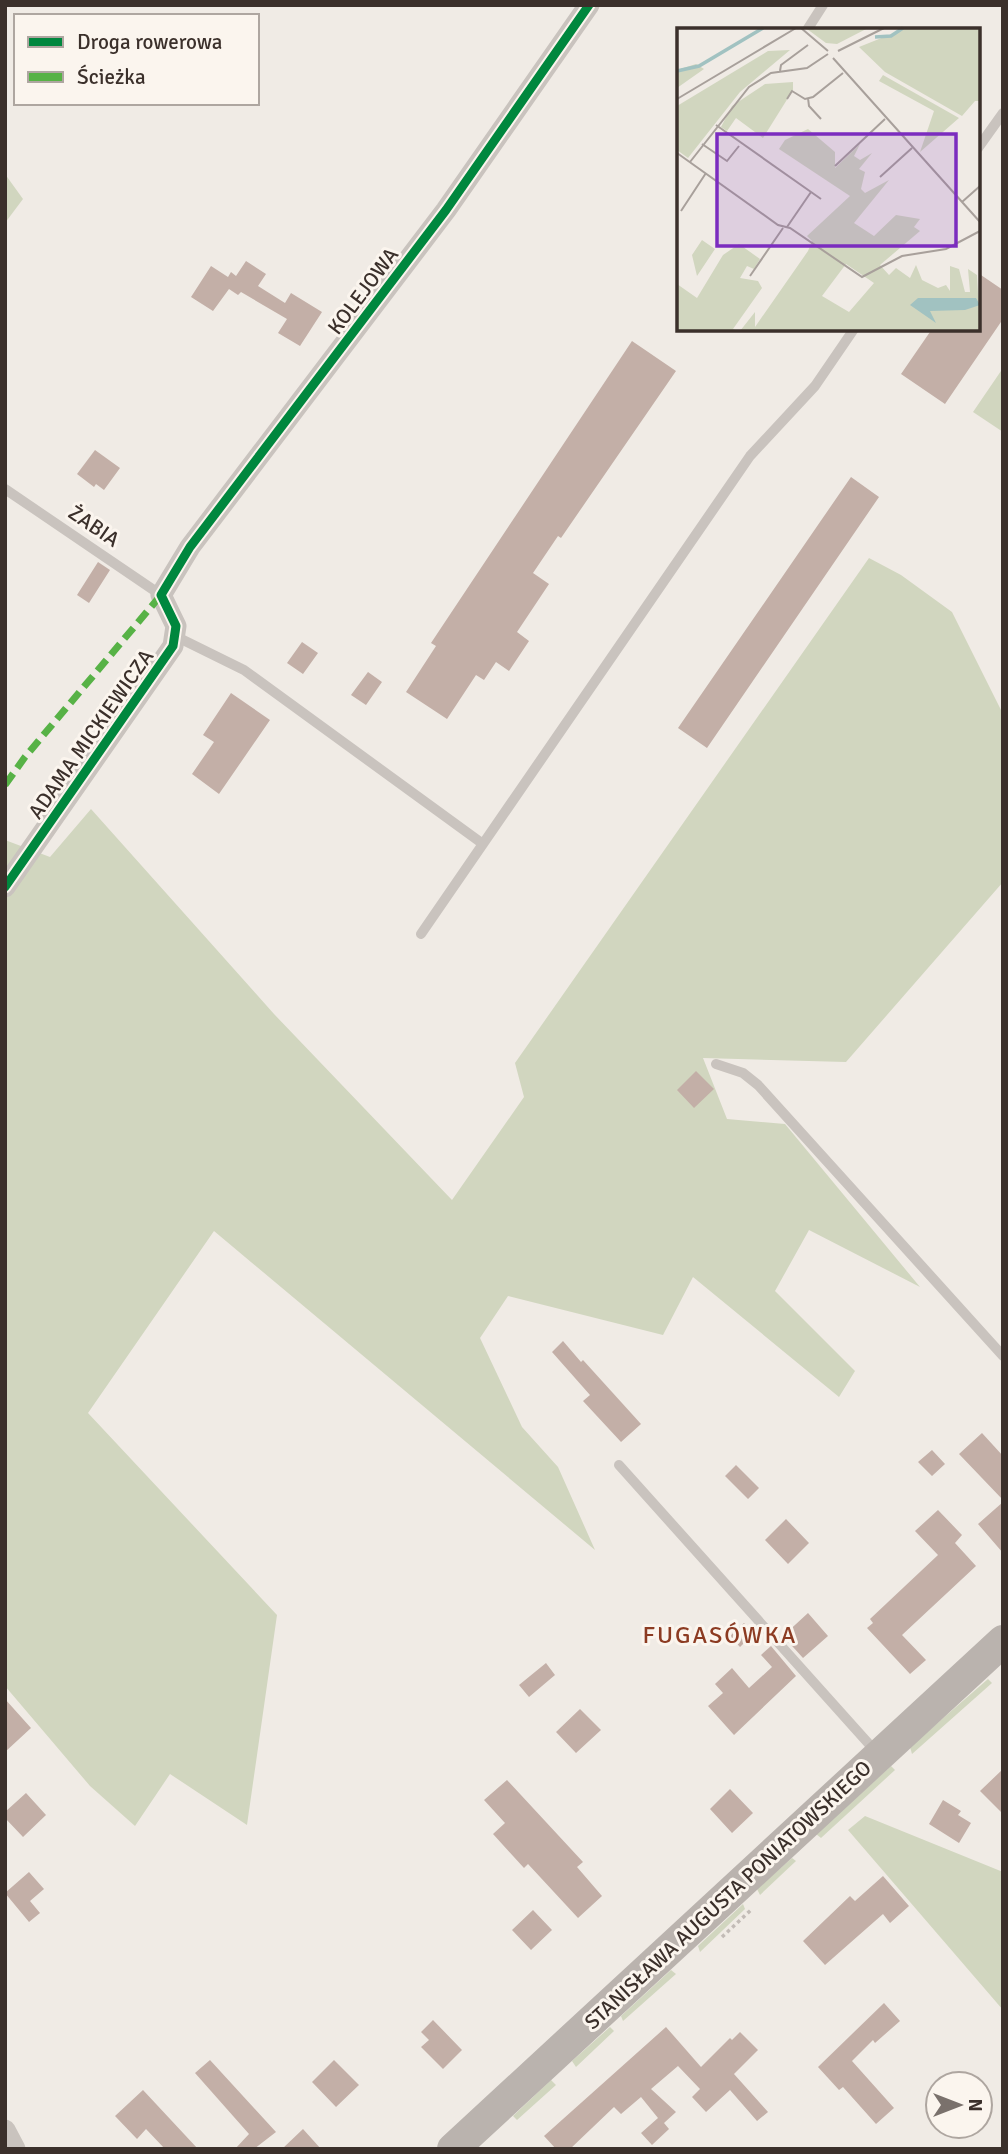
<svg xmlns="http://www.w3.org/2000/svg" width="1008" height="2154" viewBox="0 0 1008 2154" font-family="Signika,sans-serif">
	<rect width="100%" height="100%" fill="#f0ebe5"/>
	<!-- green -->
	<path fill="#d1d6bf" d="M 5,174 L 23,199 L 5,223 Z
		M 1003,368 L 1003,432 L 973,412 Z
		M 869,558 L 901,575 L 952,612 L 1003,714 L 1003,882 L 846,1062 L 703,1058 L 727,1119 L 785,1124 L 920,1287 L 809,1230 L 775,1291 L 855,1371 L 839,1397 L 693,1277 L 663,1335 L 508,1296 L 480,1338 L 522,1427 L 558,1467 L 595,1550 L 214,1231 L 88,1413 L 277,1615 L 247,1825 L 170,1774 L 135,1826 L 90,1786 L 5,1686 L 5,840 L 50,857 L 91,809 L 274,1014 L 452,1200 L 524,1097 L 515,1063 Z
		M 988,1679 L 992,1683 L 912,1754 L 910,1747 Z
		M 891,1766 L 895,1770 L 821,1838 L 816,1834 Z
		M 865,1816 L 1003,1872 L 1003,2010 L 848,1830 Z
		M 792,1858 L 796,1861 L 760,1895 L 757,1889 Z
		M 743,1904 L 745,1909 L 700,1952 L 698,1946 Z
		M 671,1970 L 676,1974 L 623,2021 L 621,2016 Z
		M 610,2027 L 614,2031 L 576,2067 L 572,2061 Z
		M 551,2080 L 556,2085 L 517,2120 L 513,2116 Z"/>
	<!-- building -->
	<path fill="#c3afa7" d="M 246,261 L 266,274 L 258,286 L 285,303 L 291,293 L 322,312 L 300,346 L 278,333 L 287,319 L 241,292 L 238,295 L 229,289 L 213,311 L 191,297 L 211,266 L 228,277 L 231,272 L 236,276 Z
		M 978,273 L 1003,290 L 1003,319 L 945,404 L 901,374 L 932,329 L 978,329 Z
		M 632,341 L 676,371 L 561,538 L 558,536 L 533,573 L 549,584 L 517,632 L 529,641 L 509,671 L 496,662 L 484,680 L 476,675 L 447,719 L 406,692 L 436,646 L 431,643 Z
		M 95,450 L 120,468 L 104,490 L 96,484 L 94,487 L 77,474 Z
		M 851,477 L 879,497 L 707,748 L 678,728 Z
		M 98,562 L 110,570 L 89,603 L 77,595 Z
		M 302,642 L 318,653 L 303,674 L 287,663 Z
		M 368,672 L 382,682 L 366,705 L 351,695 Z
		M 231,693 L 270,720 L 219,794 L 192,774 L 214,742 L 203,735 Z
		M 696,1071 L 714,1089 L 694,1108 L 677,1090 Z
		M 563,1341 L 581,1362 L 583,1360 L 641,1424 L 621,1442 L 583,1401 L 590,1395 L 552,1352 Z
		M 982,1433 L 1003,1456 L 1003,1500 L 959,1454 Z
		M 932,1450 L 945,1464 L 932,1476 L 918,1462 Z
		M 736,1465 L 759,1488 L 748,1499 L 725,1476 Z
		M 1003,1502 L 1003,1553 L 978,1524 Z
		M 938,1510 L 962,1535 L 955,1543 L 976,1566 L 902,1635 L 926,1660 L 910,1674 L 867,1628 L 873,1623 L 870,1619 L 938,1555 L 915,1531 Z
		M 786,1519 L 809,1543 L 788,1564 L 765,1540 Z
		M 808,1613 L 828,1636 L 803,1658 L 783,1636 Z
		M 744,1623 L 753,1634 L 740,1647 L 730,1636 Z
		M 771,1646 L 796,1676 L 734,1735 L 708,1706 L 723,1693 L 715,1684 L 732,1668 L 749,1688 L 772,1667 L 761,1655 Z
		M 546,1663 L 555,1675 L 529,1697 L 519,1685 Z
		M 5,1699 L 31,1728 L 5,1752 Z
		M 580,1709 L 601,1730 L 576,1753 L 556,1732 Z
		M 1003,1769 L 1003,1814 L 980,1791 Z
		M 507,1780 L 583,1862 L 577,1867 L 602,1896 L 578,1918 L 528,1864 L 524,1868 L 493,1834 L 505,1823 L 484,1800 Z
		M 730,1789 L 753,1813 L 732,1833 L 710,1809 Z
		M 26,1793 L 46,1815 L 23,1837 L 5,1818 L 5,1812 Z
		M 943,1800 L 961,1811 L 958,1815 L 971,1823 L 959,1843 L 929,1824 Z
		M 29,1872 L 44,1889 L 30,1901 L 40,1913 L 29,1922 L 5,1893 Z
		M 883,1876 L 909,1906 L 890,1923 L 883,1914 L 825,1965 L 803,1941 L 850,1896 L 855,1901 Z
		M 533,1910 L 552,1930 L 531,1950 L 512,1930 Z
		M 884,2003 L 900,2021 L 875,2043 L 873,2040 L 852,2061 L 894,2108 L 876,2124 L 843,2087 L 839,2090 L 818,2067 Z
		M 433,2020 L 462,2050 L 443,2069 L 421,2047 L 429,2040 L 421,2032 Z
		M 666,2027 L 701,2067 L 730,2038 L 732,2040 L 740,2032 L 758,2050 L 734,2074 L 768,2112 L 757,2121 L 730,2090 L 706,2112 L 692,2097 L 700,2089 L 678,2066 L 651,2089 L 676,2112 L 664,2123 L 669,2129 L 652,2145 L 641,2133 L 658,2118 L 641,2097 L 621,2114 L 614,2107 L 570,2149 L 556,2149 L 544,2136 Z
		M 210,2060 L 276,2132 L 254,2149 L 235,2149 L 249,2134 L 195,2073 Z
		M 334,2060 L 359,2085 L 336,2107 L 312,2082 Z
		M 143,2090 L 198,2149 L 165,2149 L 146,2129 L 137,2139 L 115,2116 Z
		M 303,2129 L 321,2149 L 282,2149 Z"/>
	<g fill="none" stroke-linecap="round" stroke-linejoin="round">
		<!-- path -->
		<path stroke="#c2bbb6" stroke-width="3.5" stroke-dasharray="3.5 3.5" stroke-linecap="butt" d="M 722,1937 L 752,1909"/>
		<!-- lane -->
		<path stroke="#c9c3be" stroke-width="10" d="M 807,30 L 823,5
			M 978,148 L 1003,113
			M 5,489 L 161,595
			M 175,636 L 244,670 L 483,844
			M 421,934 L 750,456 L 815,386 L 854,329
			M 716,1064 L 743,1073 L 758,1085 L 1003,1356
			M 619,1465 L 877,1753"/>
		<!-- street -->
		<path stroke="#c9c3be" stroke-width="21" d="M 5,887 L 173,646 L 176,626 L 161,595 L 190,547 L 446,210 L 589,5
			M 5,2130 L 15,2149"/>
		<!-- secondary -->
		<path stroke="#bab3ae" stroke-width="32" d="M 453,2149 L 1003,1641"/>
		<!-- quiet -->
		<path stroke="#57b246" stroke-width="7" stroke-dasharray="14 7" stroke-linecap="butt" d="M 5,785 L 25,757 L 161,595"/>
		<!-- cycleway casing -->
		<g stroke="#fbf5ee" stroke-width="13">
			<path id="cycleway" d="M 5,887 L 173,646 L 176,626 L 161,595 L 190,547 L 446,210 L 589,5"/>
		</g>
		<!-- cycleway -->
		<use href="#cycleway" stroke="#00873e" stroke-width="9"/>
	</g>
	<g text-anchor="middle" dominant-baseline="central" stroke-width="6" stroke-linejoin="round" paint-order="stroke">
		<!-- street labels -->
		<g font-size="21" fill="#3b302b" stroke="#fbf5ee">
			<text transform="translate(363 291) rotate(-53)">KOLEJOWA</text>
			<text transform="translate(94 526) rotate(34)">ŻABIA</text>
			<text transform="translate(91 734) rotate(-55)">ADAMA MICKIEWICZA</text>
			<text transform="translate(728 1895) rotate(-43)">STANISŁAWA AUGUSTA PONIATOWSKIEGO</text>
		</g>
		<!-- quarter labels -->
		<g font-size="24" letter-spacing="2" fill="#8c3b22" stroke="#fbf5ee">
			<text x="720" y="1635">FUGASÓWKA</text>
		</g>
	</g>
	<!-- overview -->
	<g transform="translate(677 28)">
		<rect width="303" height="303" fill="#f0ebe5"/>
		<path d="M 191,0 L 160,16 L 149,15 L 130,1 ZM 257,0 L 303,0 L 303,73 L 298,73 L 285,88 L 208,44 L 182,19 L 227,1 ZM 113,22 L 63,64 L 11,130 L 0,122 L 0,78 L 91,23 ZM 19,36 L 27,41 L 0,60 L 0,42 ZM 206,47 L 282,90 L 243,124 L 257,83 L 202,53 ZM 116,54 L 116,62 L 86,110 L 59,90 L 50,103 L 44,99 L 55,78 L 88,56 ZM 131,101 L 158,124 L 158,140 L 183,116 L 177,128 L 183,132 L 195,125 L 182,141 L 188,144 L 184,161 L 188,165 L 212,152 L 177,195 L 197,208 L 219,187 L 243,191 L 237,199 L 243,203 L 203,237 L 212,247 L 219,240 L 233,250 L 239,237 L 245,252 L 261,260 L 269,257 L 273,263 L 273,238 L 282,241 L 288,264 L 293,264 L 291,241 L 300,247 L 303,303 L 63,303 L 78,284 L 78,299 L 131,223 L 135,213 L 130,208 L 173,168 L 102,121 L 108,112 ZM 169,236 L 197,255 L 172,284 L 145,268 ZM 25,212 L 38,221 L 20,248 L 15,227 ZM 62,216 L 83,231 L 77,241 L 70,238 L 63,250 L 81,253 L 85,260 L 56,301 L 61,303 L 0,303 L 0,256 L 20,270 L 46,227 Z" fill="#d1d6bf" fill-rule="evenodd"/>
		<path d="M 241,270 L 299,270 L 303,277 L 288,282 L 253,283 L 259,295 L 233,277 Z" fill="#a1c2c1"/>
		<path fill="none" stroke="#a1c2c1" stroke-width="3.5" d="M 198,9 L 214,8 L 226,0M 0,43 L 22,38 L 86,0"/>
		<path fill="none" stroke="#a8a09b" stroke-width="2" d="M 124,0 L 151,23M 161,23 L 207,0M 156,30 L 303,194M 103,43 L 104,37 L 131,17M 131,70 L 132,78 L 144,91M 0,71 L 119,0M 110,71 L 115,63 L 128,71 L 136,69 L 166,45M 39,97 L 144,171M 25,116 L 50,133 L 62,118M 0,125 L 101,197 L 113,200 L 185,249 L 225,228 L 269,221 L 303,203M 13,134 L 72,59 L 94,45 L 130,40 L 151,26M 158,138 L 208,91M 203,149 L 235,120M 285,174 L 303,158M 4,183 L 29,145M 110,199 L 134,164M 73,248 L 106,200"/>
		<path fill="#7b2cbf" fill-opacity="0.15" stroke="#7b2cbf" stroke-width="3.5" d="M 40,106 L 279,106 L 279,218 L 40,218 Z"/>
		<rect width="303" height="303" fill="none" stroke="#3b302b" stroke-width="3.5"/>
	</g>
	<!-- border -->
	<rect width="1008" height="2154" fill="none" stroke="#3b302b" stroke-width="14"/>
	<!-- legend -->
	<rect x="14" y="14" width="245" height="91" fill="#fbf5ee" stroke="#aea6a0" stroke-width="2"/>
	<rect x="28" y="37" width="35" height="10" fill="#00873e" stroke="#aea6a0" stroke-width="2"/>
	<text x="77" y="49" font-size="21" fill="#3b302b">Droga rowerowa</text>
	<rect x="28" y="72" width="35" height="10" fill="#57b246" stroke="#aea6a0" stroke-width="2"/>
	<text x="77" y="84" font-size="21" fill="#3b302b">Ścieżka</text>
	<!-- north arrow -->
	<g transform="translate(959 2105) rotate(90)"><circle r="33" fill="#fbf5ee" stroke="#aea6a0" stroke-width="2"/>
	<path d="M0-5L12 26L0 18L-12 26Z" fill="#7a716c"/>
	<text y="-10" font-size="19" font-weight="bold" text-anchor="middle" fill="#3b302b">N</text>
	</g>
</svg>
